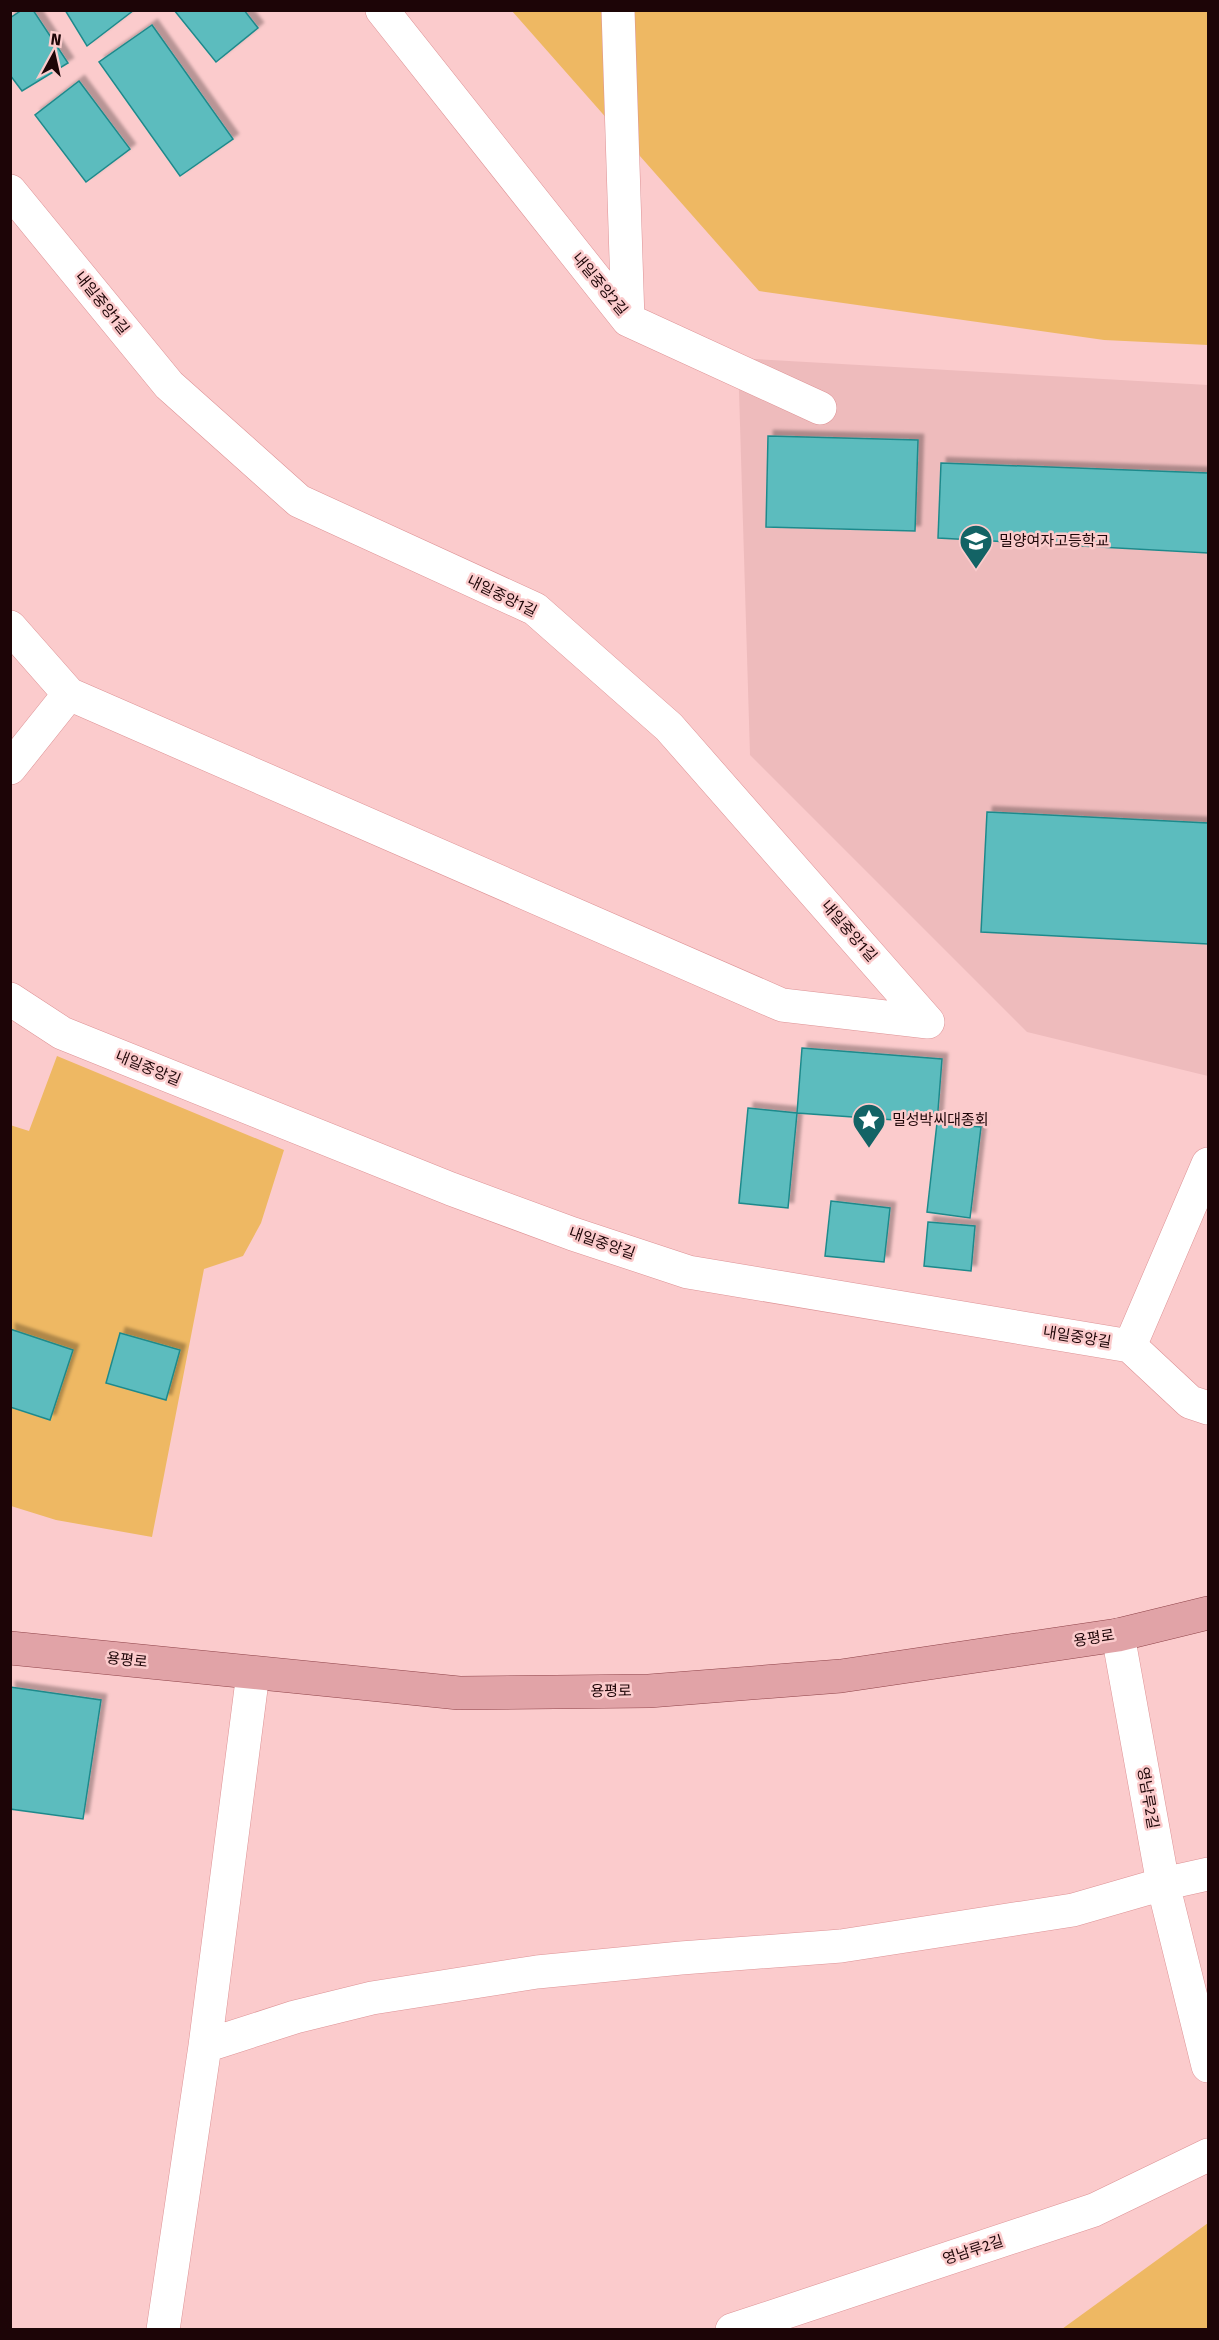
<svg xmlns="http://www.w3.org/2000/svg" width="1219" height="2340" viewBox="0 0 1219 2340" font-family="'Fira Sans','Noto Sans KR',sans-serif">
	<defs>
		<filter id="shadow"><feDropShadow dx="5.5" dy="-5.5" stdDeviation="1.5" flood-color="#0004"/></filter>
	</defs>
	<rect width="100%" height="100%" fill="#fbcbcc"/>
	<!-- built -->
	<path fill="#eebbbc" d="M 738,358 L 1208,385 L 1208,1076 L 1027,1032 L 750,755 Z"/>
	<!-- green -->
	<path fill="#eeb863" d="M 512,11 L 1208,11 L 1208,345 L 1104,340 L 759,291 Z
		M 57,1056 L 284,1150 L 261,1223 L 243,1256 L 204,1269 L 152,1537 L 56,1520 L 11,1506 L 10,1125 L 29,1131 Z
		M 1208,2223 L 1208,2329 L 1062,2329 Z"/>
	<!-- building -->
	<path fill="#5cbcbe" stroke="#1f8a8c" stroke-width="1.5" filter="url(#shadow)" d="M 22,10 L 33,10 L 68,63 L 22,91 L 10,75 L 10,18 Z
		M 65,10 L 134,10 L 87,46 Z
		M 174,10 L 244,10 L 258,28 L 216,62 Z
		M 152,25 L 233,139 L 180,176 L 99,62 Z
		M 79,81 L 130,149 L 86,182 L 35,115 Z
		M 768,436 L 918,440 L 915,531 L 766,527 Z
		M 941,463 L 1208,473 L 1208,553 L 938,538 Z
		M 987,812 L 1208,823 L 1208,944 L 981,932 Z
		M 802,1048 L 942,1059 L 937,1123 L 797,1113 Z
		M 748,1108 L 797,1113 L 788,1208 L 739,1203 Z
		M 937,1123 L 981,1127 L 970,1218 L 927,1212 Z
		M 831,1201 L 890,1208 L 884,1262 L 825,1256 Z
		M 928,1222 L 975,1226 L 971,1271 L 924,1266 Z
		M 10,1329 L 73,1350 L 50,1420 L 10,1407 Z
		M 120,1333 L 180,1350 L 166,1400 L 106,1383 Z
		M 10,1687 L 101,1700 L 83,1819 L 10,1809 Z"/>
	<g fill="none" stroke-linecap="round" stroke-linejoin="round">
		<!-- minor casing -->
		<g stroke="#dd9295" stroke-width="34">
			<path id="minor" d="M 382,10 L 628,320 L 820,408
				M 618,10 L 628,320
				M 10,191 L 169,385 L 299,501 L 535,609 L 669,727 L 928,1022 L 782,1005 L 69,694 L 10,627
				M 10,768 L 69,694
				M 10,999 L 62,1033 L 451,1189 L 573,1234 L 688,1272 L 1130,1346 L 1190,1402 L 1208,1408
				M 1130,1346 L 1208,1164
				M 1118,1635 L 1163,1884 L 1208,2066
				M 205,2046 L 295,2017 L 372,1998 L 537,1972 L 681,1958 L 841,1946 L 1073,1910 L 1163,1884 L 1208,1874
				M 163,2330 L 205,2046 L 253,1673
				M 732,2330 L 1094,2210 L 1208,2155"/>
		</g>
		<!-- major casing -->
		<g stroke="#8f4349" stroke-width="34">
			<path id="major" d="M 10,1648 L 459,1693 L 649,1691 L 841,1676 L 1118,1635 L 1208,1613"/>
		</g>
		<!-- minor -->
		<use href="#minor" stroke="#fff" stroke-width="33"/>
		<!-- major -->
		<use href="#major" stroke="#e1a3a7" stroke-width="33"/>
	</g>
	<!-- icons -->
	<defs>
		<g id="school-pin" transform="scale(1.725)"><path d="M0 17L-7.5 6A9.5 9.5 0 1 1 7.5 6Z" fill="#136365" stroke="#fbcbcc"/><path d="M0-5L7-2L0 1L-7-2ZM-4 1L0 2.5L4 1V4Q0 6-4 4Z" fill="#fff"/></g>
		<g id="sight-pin" transform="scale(1.725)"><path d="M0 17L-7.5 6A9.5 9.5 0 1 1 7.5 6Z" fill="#136365" stroke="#fbcbcc"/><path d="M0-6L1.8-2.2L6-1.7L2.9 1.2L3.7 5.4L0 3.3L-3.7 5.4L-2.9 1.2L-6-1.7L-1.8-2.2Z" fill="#fff"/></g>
	</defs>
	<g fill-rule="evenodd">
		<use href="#school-pin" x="976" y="541"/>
		<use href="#sight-pin" x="869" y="1120"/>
	</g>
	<g text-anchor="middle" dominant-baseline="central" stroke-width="5" stroke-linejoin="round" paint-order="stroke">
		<!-- street labels -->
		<g font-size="15" fill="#1d0507" stroke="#fbcbcc">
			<text transform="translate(600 284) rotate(50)">내일중앙2길</text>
			<text transform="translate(102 303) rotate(51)">내일중앙1길</text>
			<text transform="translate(502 596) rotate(26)">내일중앙1길</text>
			<text transform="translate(849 931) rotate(49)">내일중앙1길</text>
			<text transform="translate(148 1068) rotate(22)">내일중앙길</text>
			<text transform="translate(602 1243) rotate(19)">내일중앙길</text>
			<text transform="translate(1077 1337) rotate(9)">내일중앙길</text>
			<text transform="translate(1094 1638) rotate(-9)">용평로</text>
			<text transform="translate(127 1660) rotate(6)">용평로</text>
			<text transform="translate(611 1691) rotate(-1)">용평로</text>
			<text transform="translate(1148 1798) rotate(80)">영남루2길</text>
			<text transform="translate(973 2250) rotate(-18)">영남루2길</text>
		</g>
		<!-- poi labels -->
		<g font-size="15" fill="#1d0507" stroke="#fbcbcc" text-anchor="start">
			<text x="999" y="541">밀양여자고등학교</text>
			<text x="892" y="1120">밀성박씨대종회</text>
		</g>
	</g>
	<!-- border -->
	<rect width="1219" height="2340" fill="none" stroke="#1d0507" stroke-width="24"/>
	<!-- north arrow -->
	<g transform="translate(54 54) rotate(8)" stroke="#fbcbcc" stroke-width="4.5" paint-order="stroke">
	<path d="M0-4.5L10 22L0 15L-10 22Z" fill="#1d0507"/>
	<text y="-9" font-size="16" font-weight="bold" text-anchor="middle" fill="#1d0507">N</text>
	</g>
</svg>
